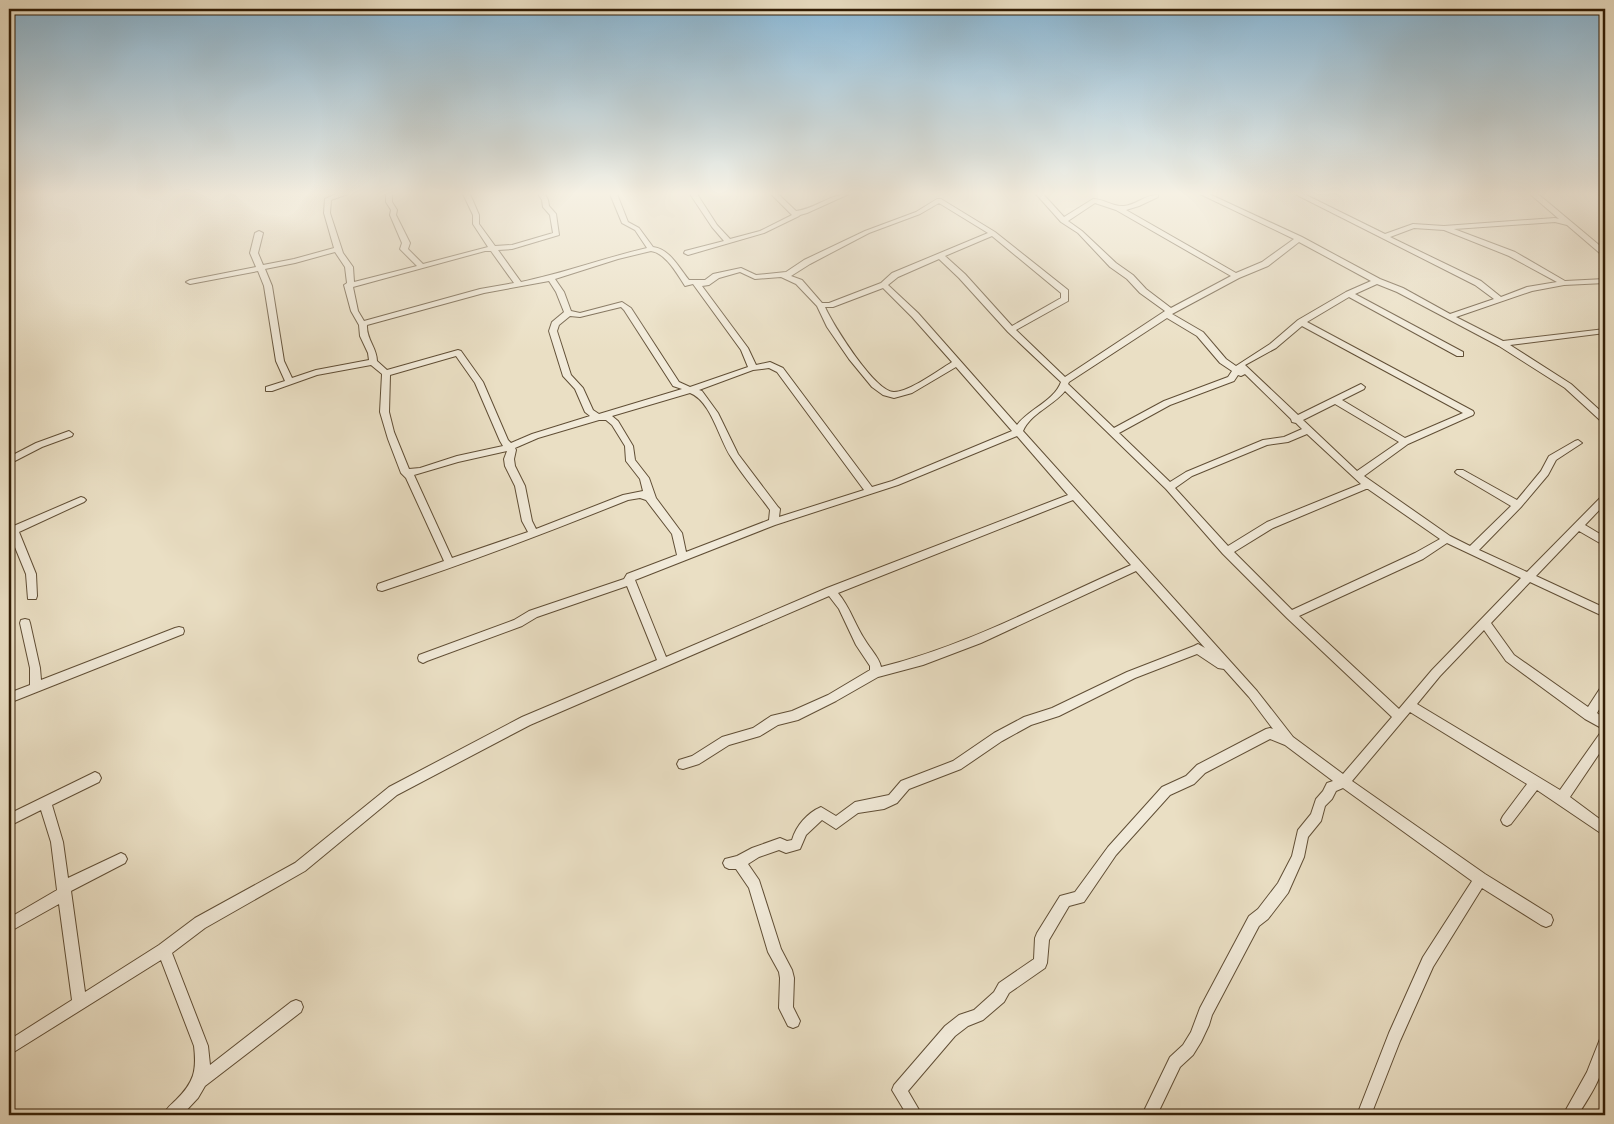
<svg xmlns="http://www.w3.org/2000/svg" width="1614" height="1124" viewBox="0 0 1614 1124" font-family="Vollkorn,serif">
	<rect width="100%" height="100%" fill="#eadfc4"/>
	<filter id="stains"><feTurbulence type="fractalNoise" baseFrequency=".004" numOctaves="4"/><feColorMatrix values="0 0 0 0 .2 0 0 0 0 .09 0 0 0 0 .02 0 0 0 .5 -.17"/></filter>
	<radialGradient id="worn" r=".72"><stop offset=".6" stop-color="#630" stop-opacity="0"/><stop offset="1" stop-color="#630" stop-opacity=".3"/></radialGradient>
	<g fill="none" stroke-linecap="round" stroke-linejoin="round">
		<!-- street casing -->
		<g stroke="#604e35" stroke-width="2">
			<path id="street" d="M 336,194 L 348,194 L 331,200 L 330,213 L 343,253 L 353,267 L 354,282 L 417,266 L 400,249 L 402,243 L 390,215 L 391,210 L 386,202 L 386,194 L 392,194 L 392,202 L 397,210 L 396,215 L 410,243 L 408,249 L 423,264 L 488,247 L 473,224 L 473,215 L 463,194 L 470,194 L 479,215 L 479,224 L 495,246 L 512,245 L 553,233 L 550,215 L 543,207 L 542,200 L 538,194 L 545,194 L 548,200 L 549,206 L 556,214 L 559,235 L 512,249 L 498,250 L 521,282 C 564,273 604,258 647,248 L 635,230 L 622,223 L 610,194 L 617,194 L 628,222 L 639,228 L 653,247 C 670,249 679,268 689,280 L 705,280 L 713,274 L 741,268 L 756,275 L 786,272 L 804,260 L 865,231 L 916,212 L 937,199 L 941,199 L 995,232 L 1068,290 L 1068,301 L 1016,330 L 1065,377 L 1165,311 L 1140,293 L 1127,279 L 1110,267 L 1078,233 L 1061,222 L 1036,194 L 1043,194 L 1064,217 L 1093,199 C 1104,199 1113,207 1124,206 C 1136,205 1146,194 1158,195 L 1158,197 L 1139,206 L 1126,210 L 1236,273 L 1262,262 L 1294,239 L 1200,194 L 1209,194 L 1302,237 L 1380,279 L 1403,288 L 1450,314 L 1494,299 L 1475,285 L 1295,194 L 1304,194 L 1385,234 L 1413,224 L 1444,226 L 1555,218 L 1559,219 L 1530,194 L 1538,194 L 1605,250 L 1605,255 L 1602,255 L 1567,225 L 1555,222 L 1454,229 L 1515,252 L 1565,281 L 1605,279 L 1605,283 L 1564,285 L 1532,291 L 1456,317 L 1503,341 L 1605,329 L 1605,333 L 1510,345 L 1571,384 L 1605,415 L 1605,423 L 1602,422 L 1565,388 L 1499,346 L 1397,292 L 1377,284 L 1355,294 L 1463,352 L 1463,356 L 1457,356 L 1349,297 L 1307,322 L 1473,411 L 1474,413 L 1473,415 L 1408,444 L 1364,476 L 1450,536 L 1470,546 L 1511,506 L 1457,474 L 1455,472 L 1457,470 L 1463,470 L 1517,500 L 1541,471 L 1549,456 L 1575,441 L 1578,440 L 1582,443 L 1556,460 L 1548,475 L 1521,507 L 1479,550 L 1527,572 L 1602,496 L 1605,495 L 1605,504 L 1585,525 L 1605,537 L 1605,546 L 1579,531 L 1536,576 L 1605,608 L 1605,617 L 1530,582 L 1491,623 L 1514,655 L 1588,707 L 1601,687 L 1605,685 L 1605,699 L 1597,713 L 1605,719 L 1605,730 L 1585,719 L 1506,661 L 1484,630 L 1440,676 L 1417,704 L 1560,790 L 1601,732 L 1605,731 L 1605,745 L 1570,797 L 1605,823 L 1605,836 L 1537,790 L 1511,824 L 1507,826 L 1503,824 L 1501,820 L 1503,816 L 1527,784 L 1410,712 L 1352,781 L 1485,874 L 1551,915 L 1553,920 L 1551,925 L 1546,927 L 1541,925 L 1482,888 L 1433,967 L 1400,1041 L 1371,1115 L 1357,1115 L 1389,1033 L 1423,957 L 1472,881 L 1343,788 L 1336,791 L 1332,799 L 1325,806 L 1321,821 L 1308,837 L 1304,857 L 1288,893 L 1268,919 L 1259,926 L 1212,1015 L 1209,1025 L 1201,1042 L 1193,1055 L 1180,1067 L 1157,1115 L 1142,1115 L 1170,1057 L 1183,1045 L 1191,1032 L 1200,1008 L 1249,916 L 1258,909 L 1278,883 L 1292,856 L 1298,830 L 1311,814 L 1316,799 L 1323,791 L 1327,783 L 1333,781 L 1285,745 L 1270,739 L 1205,773 L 1194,784 L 1170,795 L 1116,855 L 1084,902 L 1069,906 L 1049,940 L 1047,963 L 1045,968 L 1009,993 L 1004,1002 L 983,1020 L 968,1026 L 955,1036 L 908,1091 L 922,1115 L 907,1115 L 892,1090 L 894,1085 L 945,1026 L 959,1015 L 974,1010 L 994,992 L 999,983 L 1034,959 L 1035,938 L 1037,933 L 1060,896 L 1075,892 L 1108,847 L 1162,787 L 1186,776 L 1197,765 L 1266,729 L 1270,728 L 1273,729 L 1249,697 L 1224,669 L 1218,668 L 1197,654 L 1135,678 L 1059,716 L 1031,725 L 1002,741 L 961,769 L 909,789 L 897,803 L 884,809 L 858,813 L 836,829 L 822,820 L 806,835 L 800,849 L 786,853 L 779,850 L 759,857 L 748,864 L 759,880 L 781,949 L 792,970 L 794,978 L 793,1007 L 800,1021 L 798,1026 L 793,1028 L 788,1026 L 779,1008 L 780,978 L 779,972 L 768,952 L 749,888 L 736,869 L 729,869 L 725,867 L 723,863 L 725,859 L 737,856 L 752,848 L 780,838 L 787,841 L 792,840 C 796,826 807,813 821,807 L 836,816 L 855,802 L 889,795 L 901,781 L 953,761 L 994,733 L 1024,717 L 1052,708 L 1127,672 L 1194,646 L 1198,644 L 1205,648 L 1136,571 L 981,643 L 923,665 L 878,677 L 836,701 L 798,720 L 778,725 L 760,736 L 729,745 L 699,764 L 683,769 L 679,768 L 677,764 L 679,760 L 692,756 L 722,737 L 753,728 L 771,716 L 792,711 L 828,695 L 870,670 L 870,666 L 856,645 L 839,609 L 829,596 L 530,725 L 397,795 L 305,871 L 205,928 L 172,953 L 208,1046 L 210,1065 L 291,1002 L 296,1000 L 301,1002 L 303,1007 L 301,1012 L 205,1086 L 198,1098 L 182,1115 L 164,1115 C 166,1108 171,1105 176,1100 C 194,1082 197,1071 194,1046 L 161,960 L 9,1055 L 9,1040 L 72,1000 L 59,904 L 9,932 L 9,918 L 57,890 L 51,842 L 41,810 L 9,826 L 9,814 L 91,774 L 95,772 L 99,774 L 101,778 L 99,782 L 52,805 L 63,842 L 68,878 L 121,853 L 125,855 L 127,859 L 125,863 L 71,891 L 85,992 L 159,945 L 195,918 L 295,863 L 389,787 L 522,717 L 657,660 L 627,586 L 537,617 L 522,626 L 427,661 L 423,663 L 419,661 L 418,658 L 419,655 L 514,620 L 529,611 L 624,579 L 627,574 L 677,555 L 672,534 L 646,500 L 640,498 L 628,500 C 546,533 465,564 382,591 L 378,590 L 377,587 L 378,584 L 444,561 L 406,478 L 401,473 L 388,439 L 380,412 L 382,374 L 371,365 L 317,375 L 272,391 L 266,391 L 266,387 L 285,381 L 276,361 L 264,286 L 258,271 L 190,284 L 186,282 L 190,280 L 256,267 L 250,253 L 255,233 L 259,231 L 263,233 L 258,253 L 263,265 L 294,259 L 334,248 L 324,213 L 325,199 ZM 939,203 L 988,233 L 892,273 L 881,283 L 829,303 L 822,303 L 802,280 L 791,276 L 810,264 L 869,233 L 920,214 ZM 1095,203 L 1116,210 L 1231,276 L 1171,308 L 1146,289 L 1133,275 L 1116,263 L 1082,231 L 1068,221 ZM 1414,228 L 1444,230 L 1509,256 L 1557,282 L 1527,287 L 1501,297 L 1481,281 L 1390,237 ZM 992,236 L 1061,293 L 1061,298 L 1012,326 L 965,274 L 945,256 ZM 1299,242 L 1371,281 L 1346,292 L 1298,320 L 1270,344 L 1236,366 L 1226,359 L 1203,332 L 1172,314 L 1239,278 L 1268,266 ZM 485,251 L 491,251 L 514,283 L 480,289 L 364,321 L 358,311 L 353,287 ZM 651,251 C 666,253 677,274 685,286 L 693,284 L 741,350 L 748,367 L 690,387 L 679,382 L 631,308 L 622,302 L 580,313 L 571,311 L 564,292 L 555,279 L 618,259 ZM 335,252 L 345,267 L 347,283 L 344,285 L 351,311 L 359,325 L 360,336 L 368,353 L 369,360 L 316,370 L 292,378 L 284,361 L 272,286 L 265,269 L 295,263 ZM 939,259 L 959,278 L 1008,332 L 1061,382 C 1054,401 1029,409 1017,425 L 918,313 L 888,285 L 898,277 ZM 740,272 L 755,279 L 781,277 L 796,284 L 817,306 L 827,327 L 849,359 L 872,387 L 883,395 L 894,398 L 912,393 L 956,367 L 1012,431 L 892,481 L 872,487 L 783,368 L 770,362 L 756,365 L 748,348 L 702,286 L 709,285 L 719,278 ZM 549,281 L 556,292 L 564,312 L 552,322 L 549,331 L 563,376 L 575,389 L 585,412 L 590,416 L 532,434 L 511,443 L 508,440 L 483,382 L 461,351 L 458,350 L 387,370 L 377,361 C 377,348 366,339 367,325 L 484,293 ZM 883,288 L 912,317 L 952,362 C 939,370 909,392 894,392 C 875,392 833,325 825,307 L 833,307 ZM 621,307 L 624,310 L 673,386 L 682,389 L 599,414 L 593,410 L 583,388 L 571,375 L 557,331 L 559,325 L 570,316 L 580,317 ZM 1167,318 L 1197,336 L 1220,363 L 1232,371 L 1228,377 L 1164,401 L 1114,428 L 1068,384 L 1069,382 ZM 1302,326 L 1463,413 L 1405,438 L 1342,400 L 1364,389 L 1365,387 L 1361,384 L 1298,415 L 1245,365 L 1276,348 ZM 456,356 L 475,383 L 500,441 L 503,446 L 457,456 L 420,468 L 409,469 L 394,432 L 389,412 L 390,375 ZM 769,368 L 777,372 L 864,490 L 779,517 L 780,509 L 778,507 L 738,454 L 718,413 L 702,391 L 699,390 L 753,370 ZM 1245,374 L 1291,419 L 1292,422 L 1296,423 L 1302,429 L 1284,437 L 1263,440 L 1186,472 L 1170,482 L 1119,433 L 1170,405 L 1234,381 L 1238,375 L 1241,376 ZM 1065,391 L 1166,489 L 1223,554 L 1287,618 L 1392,717 L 1343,774 L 1293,737 L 1257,691 L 1023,431 C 1031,413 1053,406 1065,391 ZM 690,393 C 711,401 719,439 731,457 C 742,475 757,492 770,510 L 769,520 L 686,552 L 682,533 L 656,498 L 649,478 L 635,460 L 633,446 L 618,421 L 612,416 ZM 1335,404 L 1399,442 L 1357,471 L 1303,420 ZM 599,420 L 606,420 L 612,425 L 625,446 L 626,461 L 640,479 L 643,491 L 623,495 L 536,529 L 532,521 L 525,486 L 515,466 L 514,459 L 516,450 L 515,448 L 538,438 ZM 1307,434 L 1361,484 L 1267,522 L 1228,546 L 1175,488 L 1192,476 L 1267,445 L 1288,442 ZM 1017,436 L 1068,495 L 827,588 L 666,657 L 635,580 L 775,525 L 898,485 ZM 507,451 L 504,459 L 505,466 L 515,486 L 522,521 L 528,532 L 452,558 L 414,475 L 458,462 ZM 1366,489 L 1368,489 L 1440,539 L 1415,553 L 1292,610 L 1234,552 L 1273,528 ZM 1073,500 L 1131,565 C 1048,601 970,645 881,667 C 879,657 870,649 865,640 C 855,625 850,607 838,593 ZM 1447,543 L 1521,578 L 1432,670 L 1399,709 L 1299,616 L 1423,559 Z
				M 690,194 L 697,194 L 717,225 L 730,239 L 760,231 L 792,215 L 771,194 L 778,194 L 796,211 C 815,209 830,194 849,194 L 807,213 L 800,215 L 799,216 L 764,233 L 688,255 L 684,253 L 685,251 L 724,241 L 712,227 Z
				M 1598,194 L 1605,194 L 1605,200 Z
				M 69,431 L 73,434 L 72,436 L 42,447 L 9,464 L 9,457 L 36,443 Z
				M 81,497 L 84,498 L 86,500 L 84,502 L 19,532 L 36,574 L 37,596 L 36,599 L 28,599 L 26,574 L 10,535 L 9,536 L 9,528 Z
				M 25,619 L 29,620 L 30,623 L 40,668 L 41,680 L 175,628 L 179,627 L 183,628 L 184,631 L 183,634 L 9,703 L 9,693 L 30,685 L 30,668 L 20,623 L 21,620 Z
				M 1605,1037 C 1607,1072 1596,1086 1578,1115 L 1563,1115 L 1587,1072 L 1600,1039 Z"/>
		</g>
		<!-- street -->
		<use href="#street" fill="#f1ead9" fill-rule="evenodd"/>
	</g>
	<!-- sky -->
	<linearGradient id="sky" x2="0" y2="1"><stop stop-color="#88b7d6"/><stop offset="0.55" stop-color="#f6f1e4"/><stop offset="1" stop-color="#f6f1e4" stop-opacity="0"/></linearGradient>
	<rect width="1614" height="352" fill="url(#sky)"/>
	<!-- margin -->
	<rect width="1614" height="1124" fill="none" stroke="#eadfc4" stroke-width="30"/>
	<rect x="10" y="10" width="1594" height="1104" fill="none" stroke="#321d05" stroke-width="2.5"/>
	<rect x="15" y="15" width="1584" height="1094" fill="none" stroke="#321d05"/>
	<rect width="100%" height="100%" filter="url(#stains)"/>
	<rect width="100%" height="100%" fill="url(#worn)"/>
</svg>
